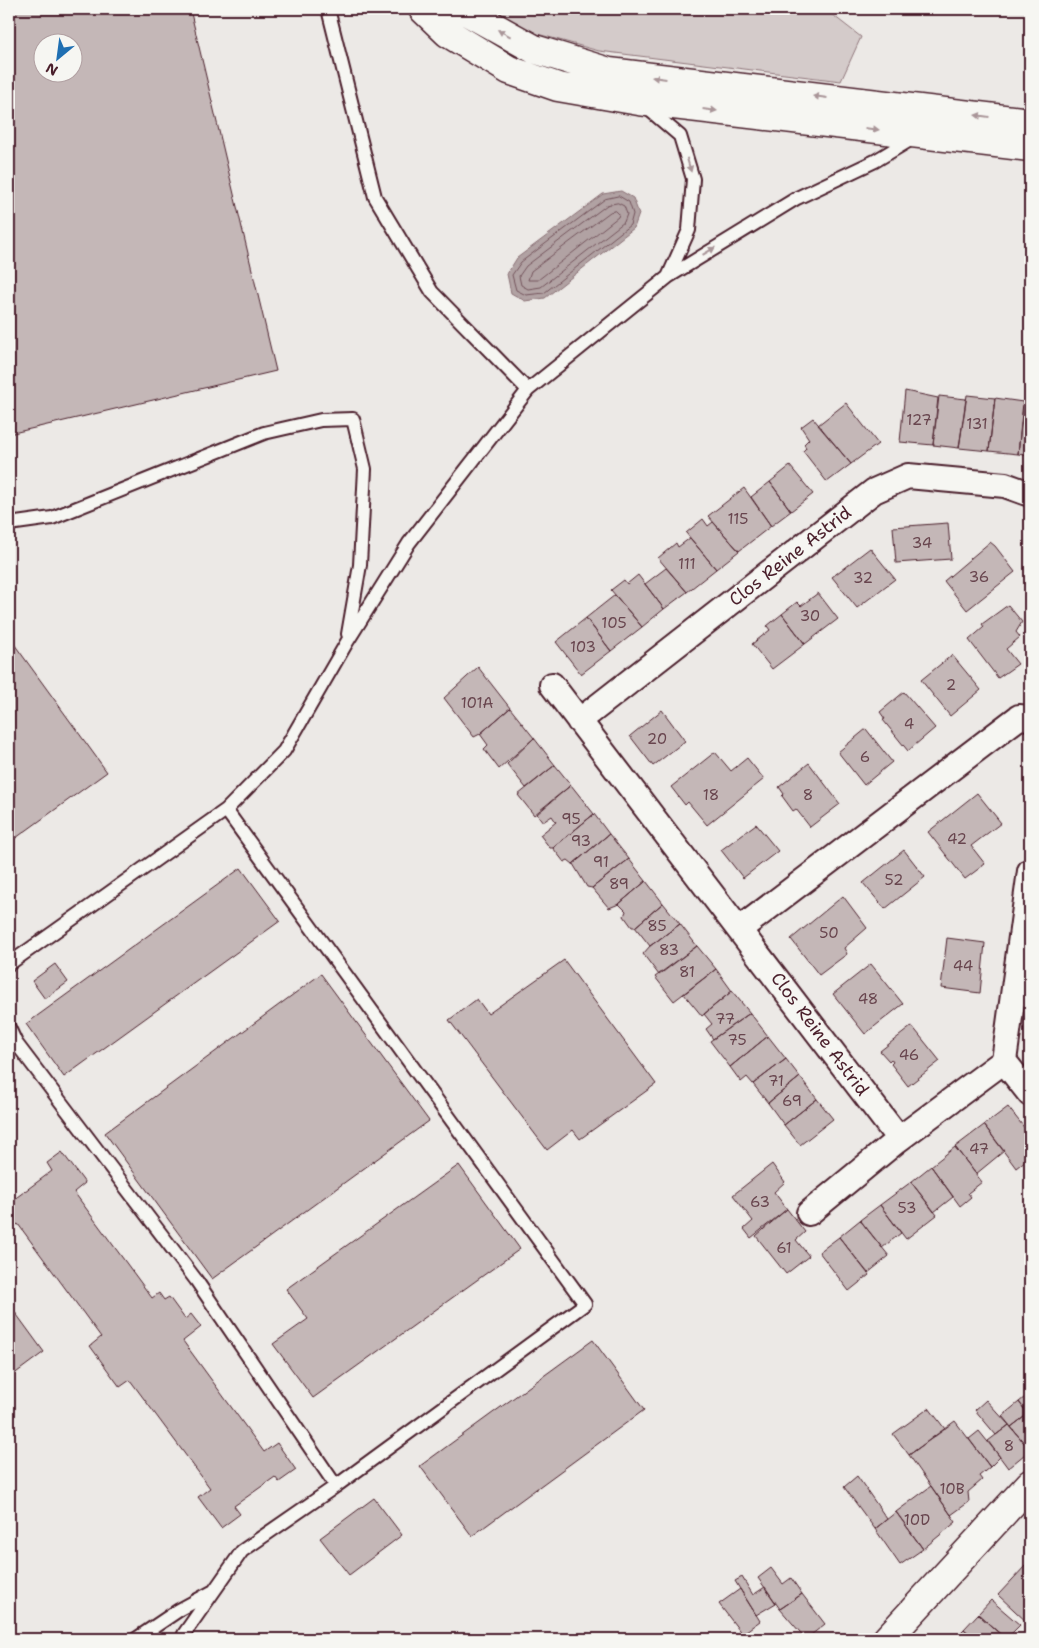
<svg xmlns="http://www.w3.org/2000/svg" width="1039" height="1648" viewBox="0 0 1039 1648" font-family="'Shantell Sans',sans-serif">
	<rect width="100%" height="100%" fill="#ece9e6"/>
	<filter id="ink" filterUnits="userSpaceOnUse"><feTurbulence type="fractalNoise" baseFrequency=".02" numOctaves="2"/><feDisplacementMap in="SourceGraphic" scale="10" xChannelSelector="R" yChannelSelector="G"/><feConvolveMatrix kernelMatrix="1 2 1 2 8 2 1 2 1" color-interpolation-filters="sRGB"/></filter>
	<g filter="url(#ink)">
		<!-- green -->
		<path fill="#d4cbca" stroke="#8f757a" d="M 490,9 L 825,9 L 861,37 L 841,81 L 599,51 L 534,33 Z"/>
		<!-- water -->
		<path fill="#b1a2a3" stroke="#886e73" d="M 621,191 L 633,198 L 639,214 L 634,228 L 545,298 L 525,301 L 511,293 L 507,274 L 517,258 L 603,194 Z"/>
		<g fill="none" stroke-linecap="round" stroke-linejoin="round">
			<!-- shore -->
			<path stroke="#73535b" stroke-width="1" d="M 619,196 L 629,202 L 633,214 L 630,225 L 544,293 L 526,295 L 516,290 L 512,275 L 521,262 L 605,199 Z
				M 618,203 L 624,206 L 627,214 L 624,222 L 541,287 L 528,289 L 521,285 L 519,276 L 526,266 L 607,205 Z
				M 616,211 L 619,214 L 618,217 L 538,280 L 528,280 L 531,271 L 610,212 Z"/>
		</g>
		<!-- building -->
		<path fill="#c4b7b7" stroke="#4a1f2b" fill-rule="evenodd" d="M 9,9 L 190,9 L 276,371 L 9,434 ZM 42,42 L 72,42 L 72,72 L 42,72 Z
			M 905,391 L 938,398 L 933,445 L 900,442 Z
			M 967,395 L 995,398 L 989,451 L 959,448 Z
			M 939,396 L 966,399 L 959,448 L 933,445 Z
			M 995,398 L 1023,402 L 1018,454 L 989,451 Z
			M 846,403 L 878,444 L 851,464 L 818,425 Z
			M 1023,407 L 1030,408 L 1030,456 L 1018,454 Z
			M 813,418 L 851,464 L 827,482 L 803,451 L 806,448 L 804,444 L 809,439 L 801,427 Z
			M 790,466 L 813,494 L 791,511 L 770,482 Z
			M 770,482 L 791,511 L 771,526 L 751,497 Z
			M 744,488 L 771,526 L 739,551 L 708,516 Z
			M 703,519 L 708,526 L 713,522 L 739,551 L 716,569 L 686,533 Z
			M 948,523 L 951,559 L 896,563 L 893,527 Z
			M 690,538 L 716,569 L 687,592 L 658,558 L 676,543 L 678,547 Z
			M 990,542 L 995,546 L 1015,572 L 967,610 L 944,581 Z
			M 870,548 L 895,579 L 857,608 L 832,577 Z
			M 666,568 L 687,592 L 664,609 L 645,584 Z
			M 638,575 L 664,609 L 642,627 L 611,590 L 624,580 L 627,584 Z
			M 818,593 L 838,619 L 805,644 L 782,614 L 797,602 L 801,606 Z
			M 615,595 L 642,627 L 611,651 L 586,618 Z
			M 1008,605 L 1022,622 L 1016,632 L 1020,637 L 1006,649 L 1018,664 L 998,678 L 969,640 L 984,627 L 982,624 Z
			M 782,614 L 805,644 L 772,669 L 752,644 L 770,630 L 767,626 Z
			M 586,618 L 611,651 L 581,674 L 556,642 Z
			M 9,637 L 107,772 L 9,843 Z
			M 952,655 L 981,690 L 950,716 L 921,680 Z
			M 478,667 L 510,708 L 480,734 L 474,737 L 444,698 Z
			M 904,692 L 935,728 L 908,751 L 883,720 L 885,719 L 880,712 Z
			M 510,708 L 534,738 L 499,769 L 484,749 L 488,745 L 480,734 Z
			M 662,710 L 685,741 L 653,766 L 630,736 Z
			M 866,729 L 892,762 L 864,785 L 838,752 Z
			M 534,738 L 555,765 L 526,788 L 507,764 Z
			M 715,752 L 731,771 L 747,758 L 764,779 L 707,825 L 688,802 L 685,805 L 671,787 Z
			M 809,763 L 840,804 L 810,827 L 796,809 L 793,811 L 782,796 L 784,794 L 779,787 Z
			M 555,765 L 571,785 L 534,815 L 518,795 Z
			M 571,785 L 594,814 L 553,848 L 550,848 L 540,835 L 556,822 L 552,816 L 543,822 L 537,814 Z
			M 977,793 L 1001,823 L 971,846 L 985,864 L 965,879 L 928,832 Z
			M 594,814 L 609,834 L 573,864 L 568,860 L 564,862 L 553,848 Z
			M 756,824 L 778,851 L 743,878 L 721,850 Z
			M 609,834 L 629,859 L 592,888 L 587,887 L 573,864 Z
			M 904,850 L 925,877 L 885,909 L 863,883 Z
			M 629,859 L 646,881 L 619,904 L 609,908 L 592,888 Z
			M 241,868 L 280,921 L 64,1077 L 26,1024 Z
			M 646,881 L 663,903 L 635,927 L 632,927 L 624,916 L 626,911 L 619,904 Z
			M 843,896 L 867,928 L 844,948 L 847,954 L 819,975 L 791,939 Z
			M 663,903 L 680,924 L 650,946 L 635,927 Z
			M 680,924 L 697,946 L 659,975 L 643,954 L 650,946 Z
			M 947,938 L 985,943 L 980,993 L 941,988 Z
			M 697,946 L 716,969 L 674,1001 L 655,977 Z
			M 564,960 L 656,1084 L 580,1139 L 573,1130 L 547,1150 L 449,1020 L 477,999 L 488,1014 Z
			M 55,964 L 68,982 L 45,999 L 32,981 Z
			M 871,964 L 903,1004 L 865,1034 L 833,994 Z
			M 716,969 L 732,991 L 702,1016 L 684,994 Z
			M 321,974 L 429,1121 L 212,1279 L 105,1133 Z
			M 732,991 L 750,1013 L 713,1039 L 706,1029 L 712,1024 L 704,1014 Z
			M 750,1013 L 768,1036 L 730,1067 L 710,1041 Z
			M 912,1026 L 940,1061 L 908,1086 L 891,1064 L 893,1062 L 891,1059 L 889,1061 L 880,1051 Z
			M 768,1036 L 786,1059 L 753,1084 L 747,1077 L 741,1082 L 730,1067 Z
			M 786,1059 L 800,1077 L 768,1103 L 753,1084 Z
			M 800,1077 L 817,1099 L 784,1125 L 768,1103 Z
			M 817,1099 L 833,1119 L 800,1145 L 784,1125 Z
			M 1008,1107 L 1030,1135 L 1030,1157 L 1016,1168 L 984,1125 Z
			M 984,1125 L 1004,1151 L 976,1174 L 955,1147 Z
			M 955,1147 L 982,1182 L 968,1193 L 971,1197 L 960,1206 L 931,1166 Z
			M 62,1152 L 85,1183 L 74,1192 L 152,1298 L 159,1293 L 164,1300 L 169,1297 L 185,1319 L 191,1314 L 201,1327 L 183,1341 L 264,1452 L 277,1443 L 296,1470 L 279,1482 L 275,1477 L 234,1506 L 240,1514 L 221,1528 L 198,1497 L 210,1488 L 130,1380 L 120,1387 L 90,1346 L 101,1337 L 18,1224 L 9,1230 L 9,1203 L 52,1171 L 47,1163 Z
			M 772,1164 L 785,1182 L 774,1192 L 787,1209 L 751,1238 L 744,1229 L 753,1221 L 733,1195 Z
			M 459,1165 L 520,1249 L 313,1398 L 273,1344 L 308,1319 L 286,1289 Z
			M 931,1166 L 953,1197 L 934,1212 L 911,1182 Z
			M 911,1182 L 937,1215 L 906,1239 L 880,1205 Z
			M 880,1205 L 901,1233 L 882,1248 L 860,1220 Z
			M 787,1209 L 805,1232 L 796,1240 L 809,1256 L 786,1274 L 756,1236 Z
			M 860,1220 L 889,1256 L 868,1273 L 839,1237 Z
			M 839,1237 L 869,1275 L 849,1291 L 819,1252 Z
			M 9,1304 L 44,1352 L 9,1378 Z
			M 593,1340 L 644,1410 L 472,1536 L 420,1466 Z
			M 1030,1393 L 1030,1417 L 1019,1402 Z
			M 986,1400 L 1009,1425 L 996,1435 L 975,1410 Z
			M 1019,1402 L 1028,1414 L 1011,1427 L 1002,1416 Z
			M 929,1408 L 945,1429 L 909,1455 L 893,1434 Z
			M 1028,1414 L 1030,1417 L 1030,1450 L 1011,1427 Z
			M 955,1421 L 990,1467 L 979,1476 L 982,1480 L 968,1492 L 969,1502 L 951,1515 L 909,1455 Z
			M 1009,1425 L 1030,1450 L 1008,1468 L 988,1441 Z
			M 979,1431 L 1000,1457 L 990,1467 L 969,1439 Z
			M 857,1476 L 887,1519 L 875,1529 L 844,1487 Z
			M 931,1486 L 956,1522 L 923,1549 L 896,1512 Z
			M 374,1498 L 402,1535 L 349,1575 L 320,1538 Z
			M 896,1512 L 923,1549 L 900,1565 L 875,1529 Z
			M 1026,1565 L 1030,1568 L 1030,1625 L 998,1595 Z
			M 771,1568 L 783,1584 L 791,1578 L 802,1594 L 780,1609 L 758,1578 Z
			M 742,1577 L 753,1595 L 765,1587 L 776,1603 L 756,1615 L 735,1581 Z
			M 740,1589 L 760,1621 L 742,1634 L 719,1604 Z
			M 802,1594 L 825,1624 L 806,1639 L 780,1609 Z
			M 991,1600 L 1020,1625 L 1006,1639 L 978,1614 Z
			M 978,1614 L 1005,1639 L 975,1639 L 964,1629 Z
			M 9,1629 L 16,1639 L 9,1639 Z
			M 964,1629 L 975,1639 L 954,1639 Z"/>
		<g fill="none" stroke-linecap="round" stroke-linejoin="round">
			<!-- service casing -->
			<g stroke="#4a1f2b" stroke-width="16">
				<path id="service" d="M 328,9 L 375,197 L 432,292 L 528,390
					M 646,107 L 680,136 L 693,179 L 689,230 L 668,277
					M 9,524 L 52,518 L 264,433 L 321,420 L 353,419 L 365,469 L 360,565 L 348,634
					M 226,810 L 585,1304 L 336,1486
					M 9,964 L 226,810 L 284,751 L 347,642 L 409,543 L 528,390 L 668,277 L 797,198 L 875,161 L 915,137
					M 9,1028 L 16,1043 L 196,1280 L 336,1486 L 242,1551 L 184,1634 L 184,1639
					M 136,1639 L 179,1610 L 212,1592"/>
			</g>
			<!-- minor casing -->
			<g stroke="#4a1f2b" stroke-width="28">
				<path id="minor" d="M 552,685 L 899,1139
					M 579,721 L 874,491 L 908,476 L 1005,485 L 1030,494
					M 740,929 L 1019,717 L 1030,718
					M 1004,1061 L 1030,1094
					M 809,1213 L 899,1139 L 1004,1061 L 1030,871"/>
			</g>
			<!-- secondary casing -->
			<g stroke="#4a1f2b" stroke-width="31">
				<path id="secondary" d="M 887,1639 L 1030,1484"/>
			</g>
			<!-- motorway casing -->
			<g stroke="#4a1f2b" stroke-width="31">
				<path id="motorway" d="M 423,9 L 448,33 L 509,70 L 558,87 L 639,101 L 1030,147
					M 462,9 L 534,49 L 609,72 L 1030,122"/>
			</g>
			<!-- service -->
			<use href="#service" stroke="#f6f6f2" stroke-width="12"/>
			<!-- minor -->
			<use href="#minor" stroke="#f6f6f2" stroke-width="24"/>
			<!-- secondary -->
			<use href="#secondary" stroke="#f6f6f2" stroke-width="28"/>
			<!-- motorway -->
			<use href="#motorway" stroke="#f6f6f2" stroke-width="28"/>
		</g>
		<!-- one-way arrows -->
		<defs><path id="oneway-solid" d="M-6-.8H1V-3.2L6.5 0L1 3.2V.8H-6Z" transform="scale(1.25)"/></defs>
		<g fill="#a99598">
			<use href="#oneway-solid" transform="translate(504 33) rotate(-152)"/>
			<use href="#oneway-solid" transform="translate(659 78) rotate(-173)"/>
			<use href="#oneway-solid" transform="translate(820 97) rotate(-173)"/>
			<use href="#oneway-solid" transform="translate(710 110) rotate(7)"/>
			<use href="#oneway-solid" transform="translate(982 116) rotate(-173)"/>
			<use href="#oneway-solid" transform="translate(872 129) rotate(7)"/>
			<use href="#oneway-solid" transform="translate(689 165) rotate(73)"/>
			<use href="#oneway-solid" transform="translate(709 251) rotate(-31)"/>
		</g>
	</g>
	<g text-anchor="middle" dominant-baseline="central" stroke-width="5" stroke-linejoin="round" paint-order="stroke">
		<!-- number labels -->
		<g font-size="15" fill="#68454e">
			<text x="919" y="420">127</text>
			<text x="977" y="424">131</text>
			<text x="738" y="519">115</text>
			<text x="922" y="543">34</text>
			<text x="687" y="564">111</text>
			<text x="979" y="577">36</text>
			<text x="863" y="578">32</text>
			<text x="810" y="616">30</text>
			<text x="614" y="623">105</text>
			<text x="583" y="647">103</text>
			<text x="951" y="685">2</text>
			<text x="477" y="703">101A</text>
			<text x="909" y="724">4</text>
			<text x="657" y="739">20</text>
			<text x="865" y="757">6</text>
			<text x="711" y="795">18</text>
			<text x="808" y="795">8</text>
			<text x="571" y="819">95</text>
			<text x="957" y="839">42</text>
			<text x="581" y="841">93</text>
			<text x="601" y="862">91</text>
			<text x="894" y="880">52</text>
			<text x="619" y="884">89</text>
			<text x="657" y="926">85</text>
			<text x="829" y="933">50</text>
			<text x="669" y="950">83</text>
			<text x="963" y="966">44</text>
			<text x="687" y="972">81</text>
			<text x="868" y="999">48</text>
			<text x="725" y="1019">77</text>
			<text x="737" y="1040">75</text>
			<text x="909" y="1055">46</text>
			<text x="776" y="1081">71</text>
			<text x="792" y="1101">69</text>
			<text x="979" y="1149">47</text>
			<text x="760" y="1202">63</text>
			<text x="907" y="1208">53</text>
			<text x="784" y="1248">61</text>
			<text x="1009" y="1446">8</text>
			<text x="952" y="1489">10B</text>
			<text x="917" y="1520">10D</text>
		</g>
		<!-- street labels -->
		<g font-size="18" fill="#4a1f2b" stroke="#f6f6f2">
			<text transform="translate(790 556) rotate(-38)">Clos Reine Astrid</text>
			<text transform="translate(820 1034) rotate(53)">Clos Reine Astrid</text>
		</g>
	</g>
	<!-- margin -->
	<rect width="1039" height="1648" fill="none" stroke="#f6f6f2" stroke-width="30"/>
	<rect x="15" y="15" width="1009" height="1618" fill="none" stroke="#4a1f2b" stroke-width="2" filter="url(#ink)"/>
	<!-- north arrow -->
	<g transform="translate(58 58) rotate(209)"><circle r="24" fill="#f6f6f2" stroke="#b1a0a2"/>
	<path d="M0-4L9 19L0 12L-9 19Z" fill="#1f6fb2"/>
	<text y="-8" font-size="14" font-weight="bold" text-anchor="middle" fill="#4a1f2b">N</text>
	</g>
</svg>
